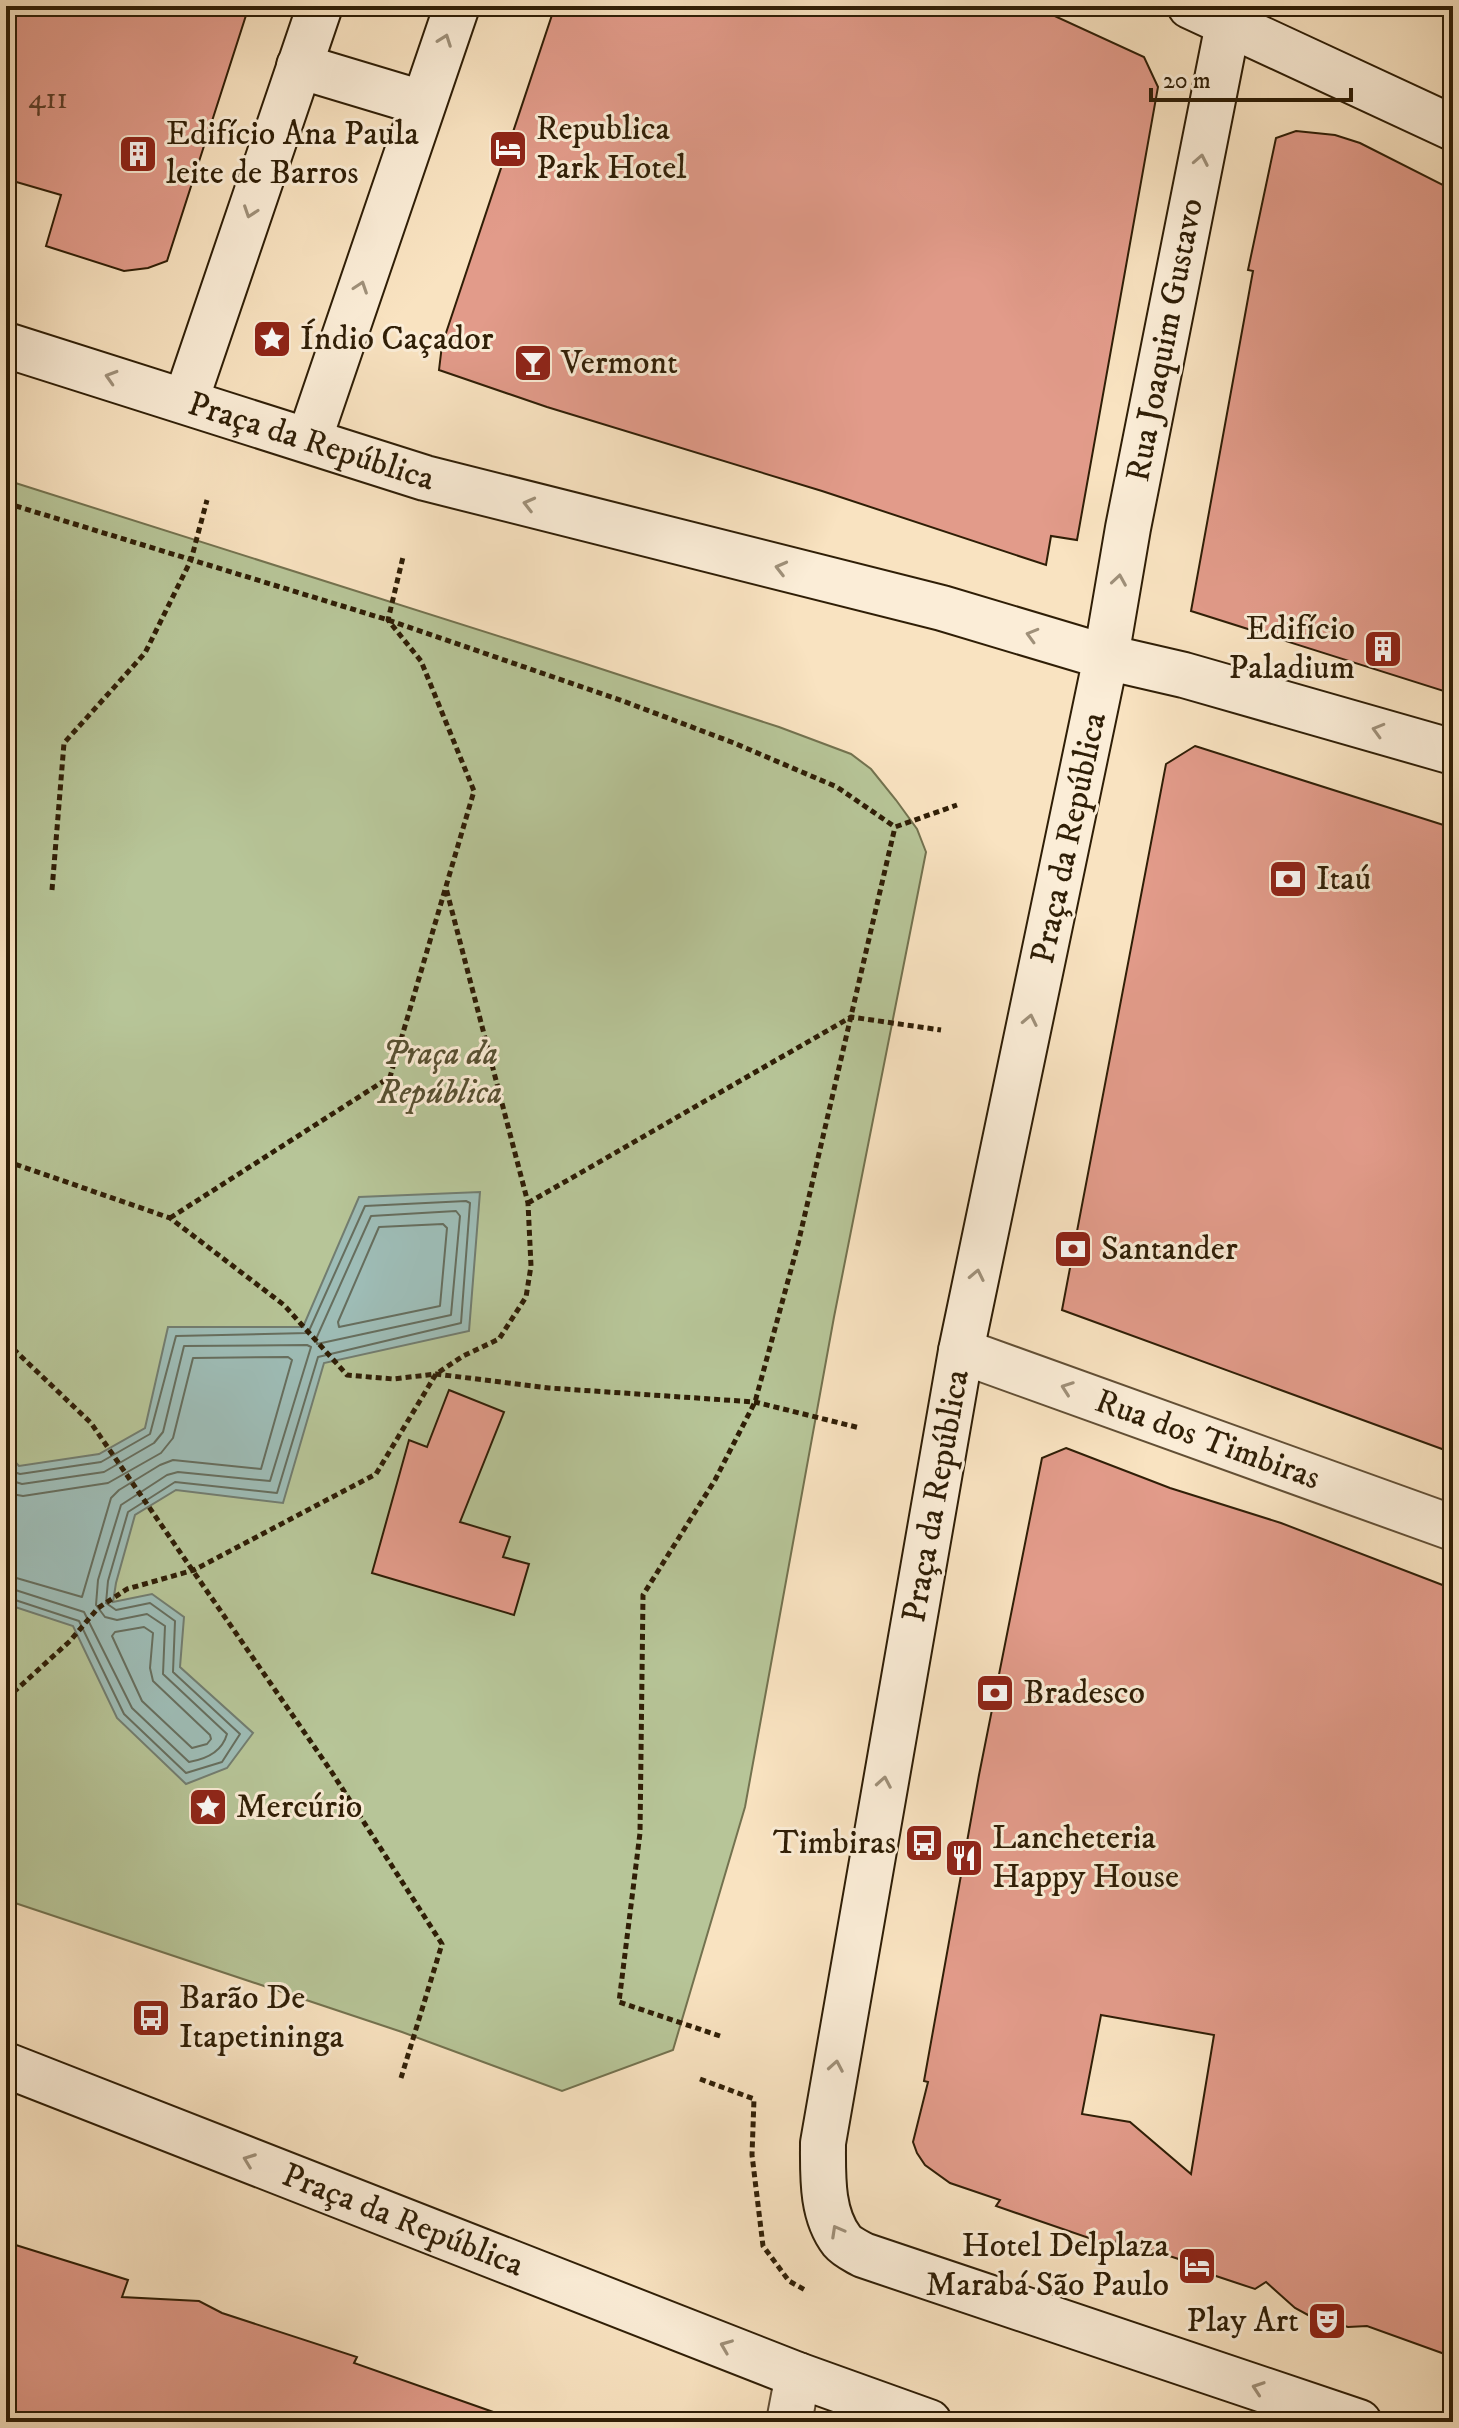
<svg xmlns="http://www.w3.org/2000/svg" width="1459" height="2428" viewBox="0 0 1459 2428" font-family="'IM FELL DW Pica',serif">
	<rect width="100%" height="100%" fill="#f9e3c1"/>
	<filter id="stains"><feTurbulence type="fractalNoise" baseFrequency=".0025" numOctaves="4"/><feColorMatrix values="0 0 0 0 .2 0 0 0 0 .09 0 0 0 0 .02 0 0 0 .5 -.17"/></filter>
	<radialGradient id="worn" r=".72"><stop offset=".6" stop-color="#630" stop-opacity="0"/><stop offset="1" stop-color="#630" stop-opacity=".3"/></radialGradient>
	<!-- green -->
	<path fill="#b7c598" stroke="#73724f" stroke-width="2" d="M 6,480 L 580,662 L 779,727 L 851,754 L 871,769 L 896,800 L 917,829 L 926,852 L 834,1317 L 745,1807 L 673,2050 L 562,2091 L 402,2032 L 6,1900 Z"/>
	<!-- water -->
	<path fill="#9ebdb7" stroke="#727d70" stroke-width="2" d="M 480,1192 L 469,1331 L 324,1363 L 283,1503 L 176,1490 L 135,1515 L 116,1583 L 113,1602 L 152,1594 L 184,1617 L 180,1667 L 253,1733 L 227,1768 L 186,1784 L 117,1718 L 73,1626 L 6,1604 L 6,1452 L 19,1466 L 99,1454 L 145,1428 L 168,1327 L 303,1327 L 359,1197 Z"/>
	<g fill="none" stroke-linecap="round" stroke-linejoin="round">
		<!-- shore -->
		<path stroke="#666e5e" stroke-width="2" d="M 456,1211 L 460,1216 L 451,1315 L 317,1344 L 316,1339 L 371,1216 Z
			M 443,1224 L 447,1228 L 440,1306 L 339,1327 L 338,1322 L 379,1227 Z
			M 6,1464 L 14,1472 L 20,1474 L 101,1462 L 150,1434 L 176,1336 L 308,1333 L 365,1206 L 466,1201 L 470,1203 L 461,1323 L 318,1357 L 277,1493 L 175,1482 L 128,1512 L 108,1581 L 106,1603 L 116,1610 L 150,1603 L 175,1621 L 173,1672 L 240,1734 L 222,1762 L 186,1773 L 124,1714 L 79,1621 L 6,1597
			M 6,1479 L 22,1484 L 104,1472 L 154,1443 L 163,1432 L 184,1346 L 307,1345 L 311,1347 L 270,1481 L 178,1472 L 167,1475 L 121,1505 L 98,1580 L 96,1605 L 105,1617 L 117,1620 L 147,1614 L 165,1626 L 163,1674 L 227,1734 C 222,1752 207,1759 189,1762 L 132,1708 L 84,1612 L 6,1587
			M 6,1493 L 23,1496 L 108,1483 L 161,1453 L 173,1438 L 193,1358 L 288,1357 L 292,1360 L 261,1469 L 173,1460 L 160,1465 L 119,1490 L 111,1498 L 82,1597 L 6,1575
			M 144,1627 L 153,1633 L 150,1668 L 153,1681 L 210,1735 L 211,1739 L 207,1744 L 192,1748 L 142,1701 L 112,1636 L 115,1632 Z"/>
	</g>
	<!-- building -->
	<path fill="#e29b8a" stroke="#2f1e06" stroke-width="2" fill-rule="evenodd" d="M 6,6 L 249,6 L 167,261 L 148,268 L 124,271 L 46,246 L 61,195 L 6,179 Z
		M 555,6 L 1033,6 L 1144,57 L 1158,87 L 1077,540 L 1051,536 L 1046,565 L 822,491 L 547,407 L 439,370 L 442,345 Z
		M 1296,131 L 1335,135 L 1360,143 L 1453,190 L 1453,694 L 1191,611 L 1253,271 L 1248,270 L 1276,138 Z
		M 1195,746 L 1453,828 L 1453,1453 L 1062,1310 L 1166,764 Z
		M 449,1390 L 504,1412 L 460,1522 L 510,1537 L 503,1557 L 529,1564 L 514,1615 L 372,1573 L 409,1440 L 427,1447 Z
		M 1066,1448 L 1170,1488 L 1281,1523 L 1453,1589 L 1453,2357 L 1367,2326 L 1348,2327 L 1308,2315 L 1295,2308 L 1266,2282 L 1255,2289 L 1204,2272 L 1194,2264 L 1117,2239 L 1115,2247 L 996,2206 L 1000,2200 L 950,2183 L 925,2165 L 917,2153 L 913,2142 L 928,2082 L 924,2081 L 979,1775 L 1042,1458 ZM 1101,2015 L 1214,2035 L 1191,2174 L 1130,2122 L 1082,2114 Z
		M 6,2242 L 128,2280 L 122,2297 L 199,2301 L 222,2313 L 357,2357 L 354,2363 L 499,2414 L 498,2422 L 6,2422 Z"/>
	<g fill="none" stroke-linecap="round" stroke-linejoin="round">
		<!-- street casing -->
		<g stroke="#624f35" stroke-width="48">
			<g id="street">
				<path id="s1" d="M 961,1351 L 1453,1528"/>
				<path d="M 789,2422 L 798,2375"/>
			</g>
		</g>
		<!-- secondary casing -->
		<g stroke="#2f1e06" stroke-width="48">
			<g id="secondary">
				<path d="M 1190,6 L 1453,128"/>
				<path d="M 1228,24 L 1128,528 L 1106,657 L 961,1351 L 823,2143 C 823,2175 821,2214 842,2241 C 847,2247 856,2251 863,2255 L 1359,2422"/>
				<path d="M 299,66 L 422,103"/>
				<path id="s2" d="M 6,345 L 425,478 L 942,608 L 1106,657 L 1184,675 L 1453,752"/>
				<path d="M 186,400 L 320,6"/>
				<path d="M 309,440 L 457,6"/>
				<path id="s3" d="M 6,2065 L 798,2375 L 929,2422"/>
			</g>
		</g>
		<!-- path -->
		<path stroke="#2f1e06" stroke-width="5" stroke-dasharray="6 4" stroke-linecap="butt" d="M 6,503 L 388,620 L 623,701 L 734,743 L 837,787 L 895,827 L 957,805
			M 52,890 L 64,743 L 145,653 L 191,560 L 207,500
			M 6,1161 L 170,1218 L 284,1305 L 347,1375 L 393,1379 L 436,1374 L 549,1388 L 755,1402 L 860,1428
			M 528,1203 L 851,1017 L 941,1030
			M 170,1218 L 390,1077 L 474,791 L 421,661 L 388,620 L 403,557
			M 6,1342 L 91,1423 L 331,1771 L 442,1944 L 401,2078
			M 6,1699 L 70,1641 L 98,1608 L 127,1589 L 194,1570 L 376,1474 L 436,1374 L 463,1356 L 499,1339 L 526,1297 L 531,1266 L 528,1203 L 446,888
			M 720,2036 L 619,2002 L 640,1833 L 643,1595 L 715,1480 L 755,1402 L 798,1244 L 895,827
			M 700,2079 L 754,2099 L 752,2155 L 763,2246 L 789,2281 L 807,2291"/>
		<!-- street -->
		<use href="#street" stroke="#fbedd7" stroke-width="44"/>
		<!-- secondary -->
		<use href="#secondary" stroke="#fbedd7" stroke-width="44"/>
	</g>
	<!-- one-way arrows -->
	<defs><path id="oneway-chevron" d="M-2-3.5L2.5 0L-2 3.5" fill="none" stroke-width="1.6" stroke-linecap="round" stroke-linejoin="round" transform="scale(2)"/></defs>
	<g stroke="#9f9079">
		<use href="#oneway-chevron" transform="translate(445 40) rotate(-70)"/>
		<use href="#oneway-chevron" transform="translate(1201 160) rotate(-79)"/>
		<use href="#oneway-chevron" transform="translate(250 212) rotate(109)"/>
		<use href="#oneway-chevron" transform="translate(361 287) rotate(-71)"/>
		<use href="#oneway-chevron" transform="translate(111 377) rotate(-163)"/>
		<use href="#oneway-chevron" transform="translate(529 504) rotate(-166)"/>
		<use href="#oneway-chevron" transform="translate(781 568) rotate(-166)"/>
		<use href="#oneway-chevron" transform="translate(1119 580) rotate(-81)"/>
		<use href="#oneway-chevron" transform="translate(1032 635) rotate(-164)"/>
		<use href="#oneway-chevron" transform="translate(1378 730) rotate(-164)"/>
		<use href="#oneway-chevron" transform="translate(1030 1020) rotate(-78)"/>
		<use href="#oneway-chevron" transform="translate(977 1275) rotate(-78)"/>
		<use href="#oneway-chevron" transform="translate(1067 1388) rotate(-160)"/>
		<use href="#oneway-chevron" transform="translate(884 1782) rotate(-80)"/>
		<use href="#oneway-chevron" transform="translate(836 2066) rotate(-80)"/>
		<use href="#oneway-chevron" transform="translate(249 2160) rotate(-159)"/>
		<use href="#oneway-chevron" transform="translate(837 2231) rotate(-119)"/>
		<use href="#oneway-chevron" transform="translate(726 2346) rotate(-158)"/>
		<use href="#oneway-chevron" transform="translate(1258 2388) rotate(-161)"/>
	</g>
	<!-- icons -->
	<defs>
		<g id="hotel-square" transform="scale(2)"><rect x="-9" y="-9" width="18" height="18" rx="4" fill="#8f2418" stroke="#fbedd7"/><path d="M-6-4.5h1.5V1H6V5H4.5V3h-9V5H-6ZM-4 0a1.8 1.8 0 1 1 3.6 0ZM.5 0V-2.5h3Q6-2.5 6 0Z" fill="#fff"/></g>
		<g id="building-square" transform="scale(2)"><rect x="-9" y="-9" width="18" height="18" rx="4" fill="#8f2418" stroke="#fbedd7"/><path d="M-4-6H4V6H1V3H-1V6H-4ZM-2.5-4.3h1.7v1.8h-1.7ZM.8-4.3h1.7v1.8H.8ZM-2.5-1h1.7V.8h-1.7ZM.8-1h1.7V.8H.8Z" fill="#fff"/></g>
		<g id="sight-square" transform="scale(2)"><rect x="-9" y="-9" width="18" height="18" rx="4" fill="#8f2418" stroke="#fbedd7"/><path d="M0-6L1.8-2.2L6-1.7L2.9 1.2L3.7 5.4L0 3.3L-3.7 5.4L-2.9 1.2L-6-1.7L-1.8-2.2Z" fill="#fff"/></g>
		<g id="bar-square" transform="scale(2)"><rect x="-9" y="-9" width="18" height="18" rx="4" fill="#8f2418" stroke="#fbedd7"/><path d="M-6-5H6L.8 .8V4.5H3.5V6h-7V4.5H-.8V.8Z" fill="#fff"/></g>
		<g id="bank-square" transform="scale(2)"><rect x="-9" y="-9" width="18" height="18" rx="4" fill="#8f2418" stroke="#fbedd7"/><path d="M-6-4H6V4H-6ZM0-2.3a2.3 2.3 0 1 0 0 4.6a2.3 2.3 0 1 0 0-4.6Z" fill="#fff"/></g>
		<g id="bus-square" transform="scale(2)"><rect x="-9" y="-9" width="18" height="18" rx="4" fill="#8f2418" stroke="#fbedd7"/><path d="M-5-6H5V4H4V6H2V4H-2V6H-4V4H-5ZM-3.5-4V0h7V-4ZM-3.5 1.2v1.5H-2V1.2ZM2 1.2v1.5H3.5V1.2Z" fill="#fff"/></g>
		<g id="restaurant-square" transform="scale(2)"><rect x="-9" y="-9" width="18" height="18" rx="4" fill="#8f2418" stroke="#fbedd7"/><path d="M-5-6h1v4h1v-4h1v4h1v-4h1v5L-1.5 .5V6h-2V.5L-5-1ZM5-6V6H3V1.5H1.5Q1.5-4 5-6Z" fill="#fff"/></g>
		<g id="theatre-square" transform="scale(2)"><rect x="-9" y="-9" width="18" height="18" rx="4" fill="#8f2418" stroke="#fbedd7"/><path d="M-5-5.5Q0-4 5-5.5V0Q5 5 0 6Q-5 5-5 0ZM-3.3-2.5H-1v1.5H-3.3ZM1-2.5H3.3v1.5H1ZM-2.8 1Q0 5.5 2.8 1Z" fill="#fff"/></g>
	</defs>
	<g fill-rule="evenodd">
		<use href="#hotel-square" x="508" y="149"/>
		<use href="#building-square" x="138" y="154"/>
		<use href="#sight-square" x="272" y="339"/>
		<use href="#bar-square" x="533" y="363"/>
		<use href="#building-square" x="1383" y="649"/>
		<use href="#bank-square" x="1288" y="879"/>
		<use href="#bank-square" x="1073" y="1249"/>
		<use href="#bank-square" x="995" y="1693"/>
		<use href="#sight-square" x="208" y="1807"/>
		<use href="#bus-square" x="924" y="1843"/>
		<use href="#restaurant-square" x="964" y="1858"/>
		<use href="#bus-square" x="151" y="2018"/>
		<use href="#hotel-square" x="1197" y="2266"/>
		<use href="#theatre-square" x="1327" y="2321"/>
	</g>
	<g text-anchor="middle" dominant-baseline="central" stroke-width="6" stroke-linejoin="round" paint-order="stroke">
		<!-- number labels -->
		<g font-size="30" fill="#5c3d27">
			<text x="48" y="99">411</text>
		</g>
		<!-- poi labels -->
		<g font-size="34" fill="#2f1e06" stroke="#fbedd7" text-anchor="start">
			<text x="536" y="129">Republica<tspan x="536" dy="39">Park Hotel</tspan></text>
			<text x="166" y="134">Edifício Ana Paula<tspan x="166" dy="39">leite de Barros</tspan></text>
			<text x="300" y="339">Índio Caçador</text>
			<text x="561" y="363">Vermont</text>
			<text x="1355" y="629" text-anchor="end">Edifício<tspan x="1355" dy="39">Paladium</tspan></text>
			<text x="1316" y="879">Itaú</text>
			<text x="1101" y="1249">Santander</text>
			<text x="1023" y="1693">Bradesco</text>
			<text x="236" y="1807">Mercúrio</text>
			<text x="992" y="1838">Lancheteria<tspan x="992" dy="39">Happy House</tspan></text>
			<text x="896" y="1843" text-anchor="end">Timbiras</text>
			<text x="179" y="1998">Barão De<tspan x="179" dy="39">Itapetininga</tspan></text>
			<text x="1169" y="2246" text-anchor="end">Hotel Delplaza<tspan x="1169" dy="39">Marabá São Paulo</tspan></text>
			<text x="1299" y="2321" text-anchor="end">Play Art</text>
		</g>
		<!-- street labels -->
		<g font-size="34" fill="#2f1e06" stroke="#fbedd7">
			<text transform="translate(1165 340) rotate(-79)">Rua Joaquim Gustavo</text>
			<text stroke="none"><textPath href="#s2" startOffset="320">Praça da República</textPath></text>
			<text transform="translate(1069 838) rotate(-78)">Praça da República</text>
			<text stroke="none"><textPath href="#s1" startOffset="262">Rua dos Timbiras</textPath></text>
			<text transform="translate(936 1496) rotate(-80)">Praça da República</text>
			<text stroke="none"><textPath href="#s3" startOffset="426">Praça da República</textPath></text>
		</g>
		<!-- park labels -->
		<g font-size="34" font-style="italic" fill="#585032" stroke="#fbedd7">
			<text x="440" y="1054">Praça da<tspan x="440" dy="39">República</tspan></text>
		</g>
	</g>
	<!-- margin -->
	<rect width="1459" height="2428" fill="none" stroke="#f9e3c1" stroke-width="32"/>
	<rect x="8" y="8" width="1443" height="2412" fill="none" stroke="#2f1e06" stroke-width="4"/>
	<rect x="16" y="16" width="1427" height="2396" fill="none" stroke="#2f1e06" stroke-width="2"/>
	<!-- scale -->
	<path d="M1151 88v12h200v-12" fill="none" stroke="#2f1e06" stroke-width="4"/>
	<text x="1163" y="88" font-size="24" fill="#2f1e06" stroke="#fbedd7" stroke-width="6" paint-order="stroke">20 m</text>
	<rect width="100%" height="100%" filter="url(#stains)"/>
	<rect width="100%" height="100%" fill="url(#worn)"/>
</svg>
